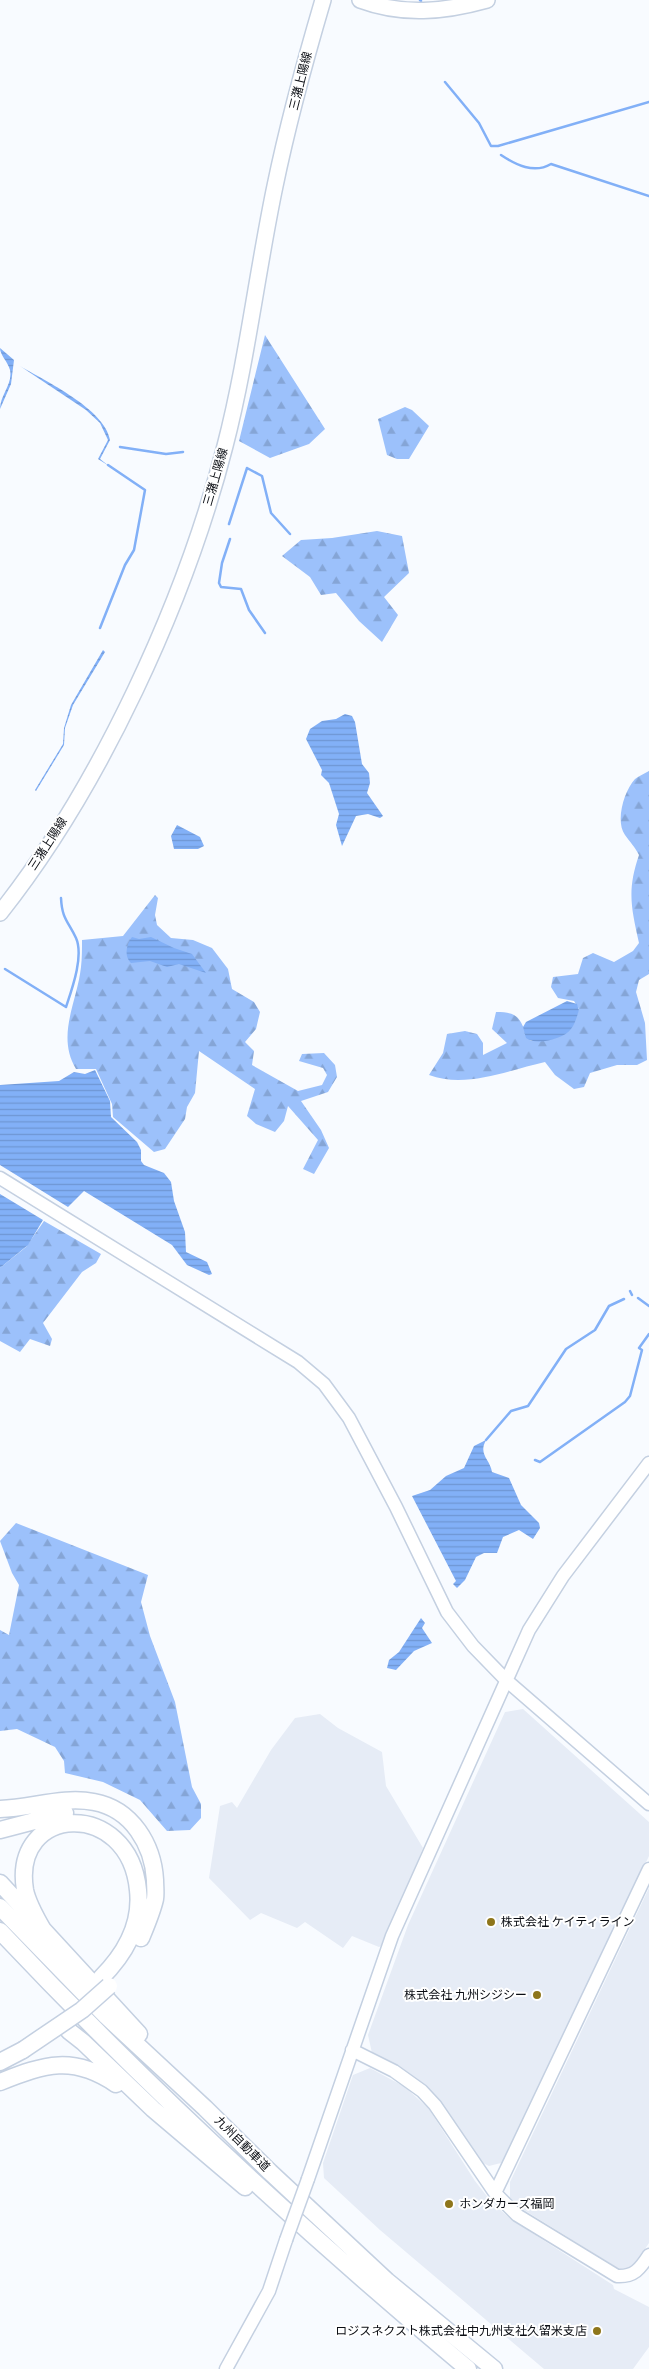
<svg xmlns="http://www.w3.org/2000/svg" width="649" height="2369" viewBox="0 0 649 2369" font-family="Signika,'Noto Sans JP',sans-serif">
	<defs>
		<pattern id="forest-firs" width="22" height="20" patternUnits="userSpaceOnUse" patternTransform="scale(1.25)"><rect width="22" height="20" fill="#9cc1fb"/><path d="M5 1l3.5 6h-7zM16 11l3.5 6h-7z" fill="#85a5d6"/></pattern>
		<pattern id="water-rules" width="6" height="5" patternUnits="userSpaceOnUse" patternTransform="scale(1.25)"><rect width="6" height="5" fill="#82b0f7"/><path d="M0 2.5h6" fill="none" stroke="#6f96d3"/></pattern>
	</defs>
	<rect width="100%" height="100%" fill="#f8fbff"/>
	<!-- built -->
	<path fill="#e6ecf6" d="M 523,1709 L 649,1822 L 649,1856 L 508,2153 L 501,2163 L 489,2166 L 479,2161 L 436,2096 L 404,2070 L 372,2053 L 368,2035 L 408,1925 L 505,1712 Z
		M 320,1714 L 338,1728 L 382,1752 L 386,1786 L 423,1848 L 383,1945 L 379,1947 L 352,1936 L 343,1948 L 305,1922 L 297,1928 L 261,1913 L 250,1920 L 209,1878 L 220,1806 L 232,1802 L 237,1808 L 271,1750 L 295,1718 Z
		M 649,1888 L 649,2243 L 633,2267 L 621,2270 L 516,2205 L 510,2198 L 510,2182 Z
		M 370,2068 L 405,2087 L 429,2109 L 475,2181 L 493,2204 L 512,2220 L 613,2285 L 614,2289 L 649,2307 L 649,2347 L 633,2369 L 544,2369 L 380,2230 L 324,2178 L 323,2163 L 353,2075 Z"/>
	<!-- forest -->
	<path fill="url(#forest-firs)" d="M 265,335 L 325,429 L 309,444 L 270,458 L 239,441 Z
		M 405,407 L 412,410 L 429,426 L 409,459 L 397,459 L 387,455 L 378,419 Z
		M 377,531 L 402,536 L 409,573 L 384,597 L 398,615 L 382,642 L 359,621 L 336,593 L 321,595 L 310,577 L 282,556 L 301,540 L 332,538 Z
		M 649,771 L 649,974 L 639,980 L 636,992 L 645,1023 L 647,1060 L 637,1065 L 617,1065 L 590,1073 L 584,1087 L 574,1089 L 555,1075 L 545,1062 C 509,1070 466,1089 429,1075 L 443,1053 L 447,1034 L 465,1031 L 477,1034 L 483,1043 L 483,1055 L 507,1043 L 492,1029 L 496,1012 C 524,1012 518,1022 531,1041 C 560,1039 569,1037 579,1009 L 574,1001 L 558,998 L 551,987 L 553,977 L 578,974 L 583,958 L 593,953 L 614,962 L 633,951 L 639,943 C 631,907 627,890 639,855 C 635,847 630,842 625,835 C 615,821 624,791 635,779 C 639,776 645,773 649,771 Z
		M 155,895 L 158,898 L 155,915 L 157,925 L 171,938 L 193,940 L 212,948 L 228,969 L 232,989 L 254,1002 L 260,1012 L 256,1029 L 245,1042 L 254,1051 L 252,1065 L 298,1091 L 322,1085 L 327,1075 L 323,1068 L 299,1061 L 302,1054 L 324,1053 L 335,1065 L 337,1077 L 328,1092 L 301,1101 L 321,1130 L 329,1148 L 314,1174 L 303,1169 L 318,1140 L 288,1106 L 284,1121 L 275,1132 L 256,1124 L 247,1116 L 255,1089 L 199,1051 L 195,1093 L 187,1107 L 185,1119 L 165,1149 L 154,1152 L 113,1117 L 112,1104 L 96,1069 L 76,1069 C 56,1035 77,1003 81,967 C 82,958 82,949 82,940 L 123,936 Z
		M 44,1221 L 101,1254 L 96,1263 L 82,1272 L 43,1323 L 52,1339 L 50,1346 L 30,1339 L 20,1352 L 0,1341 L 0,1268 L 26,1247 Z
		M 16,1523 L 148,1575 L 141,1602 L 150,1636 L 175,1702 L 192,1787 L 201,1804 L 201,1818 L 190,1830 L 167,1831 L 140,1800 L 103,1782 L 65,1773 L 64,1761 L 55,1747 L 17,1729 L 0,1731 L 0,1630 L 9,1635 L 19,1585 L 12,1573 L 0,1541 Z"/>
	<!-- water -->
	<path fill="url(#water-rules)" d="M 0,348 L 14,360 L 11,384 L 0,409 C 0,395 13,384 10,370 C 8,362 0,355 0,348 Z
		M 20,366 C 45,381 105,409 110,440 L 100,459 L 109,466 L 98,459 L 108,440 L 100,423 L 86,410 Z
		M 103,650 L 105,652 L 73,705 L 65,728 L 64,745 L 36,791 L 35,790 L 63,744 L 64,728 L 71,705 Z
		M 345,714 L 352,716 L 355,722 L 362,764 L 369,773 L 370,783 L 367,793 L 383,816 L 380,818 L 368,814 L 356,816 L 342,846 L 336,825 L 339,814 L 329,783 L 321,775 L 322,770 L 306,739 L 310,729 L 322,721 L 336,719 Z
		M 177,825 L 200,837 L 204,846 L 198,849 L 174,849 L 171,836 Z
		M 132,937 L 139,939 L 151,937 L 174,948 L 192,954 L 206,973 L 179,964 L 167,967 L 150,961 L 131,963 C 124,957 126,944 132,937 Z
		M 567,1001 L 577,1004 L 579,1010 C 577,1016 575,1024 571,1029 C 564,1039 536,1046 526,1038 L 523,1027 L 526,1022 Z
		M 95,1070 L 110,1101 L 111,1117 L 137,1142 L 141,1150 L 141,1161 L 144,1165 L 164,1173 L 171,1182 L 174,1201 L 185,1232 L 186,1252 L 207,1262 L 212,1274 L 209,1275 L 187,1265 L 172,1245 L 84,1191 L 68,1207 L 0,1165 L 0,1085 L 59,1081 L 74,1072 L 85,1074 Z
		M 0,1194 L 43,1220 L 28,1245 L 0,1268 Z
		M 486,1440 C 478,1455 490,1459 492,1472 L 509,1478 L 521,1505 L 539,1523 L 540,1528 L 533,1539 L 519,1530 L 503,1537 L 497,1553 L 484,1553 L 476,1557 L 465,1580 L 457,1588 L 453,1584 L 456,1581 L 412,1496 L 430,1490 L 446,1476 L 464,1468 L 474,1446 Z
		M 421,1618 L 425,1623 L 422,1628 L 432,1643 L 414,1651 L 396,1670 L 387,1668 L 389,1660 L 399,1652 Z"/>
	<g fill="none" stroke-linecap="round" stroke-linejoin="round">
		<!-- stream -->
		<path stroke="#82b0f7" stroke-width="2.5" d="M 420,0 L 421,1
			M 445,82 L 479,123 L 491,146 L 498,146 L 649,102
			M 501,155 C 516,165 534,174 551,164 L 649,196
			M 120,447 L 166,454 L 183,452
			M 229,524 L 247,468 L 262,476 L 271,513 L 290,534
			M 230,539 L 222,563 L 219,583 L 221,587 L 241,589 L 249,610 L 265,633
			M 100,628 L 125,565 L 134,550 L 145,490 L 108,465
			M 5,969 L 66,1007 C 72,989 84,956 76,938 C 68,921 62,919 61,898
			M 630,1291 L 632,1295
			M 638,1298 L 649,1306
			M 486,1440 L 511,1411 L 528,1406 L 566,1349 L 595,1330 L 609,1306 L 624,1299
			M 535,1460 L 540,1462 L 625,1402 L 630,1396 L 642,1350 L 639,1348 L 649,1334"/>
		<!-- secondary casing -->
		<g stroke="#c4d0e1" stroke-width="15">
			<path id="secondary" d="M 0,1178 L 298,1362 L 324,1384 L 349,1418 L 396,1507 L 447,1612 L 473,1646 L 506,1680 L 649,1804
				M 352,2050 L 394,2071 L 422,2091 L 435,2105 L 495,2193 L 517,2215 L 617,2276 C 634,2277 640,2269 649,2255
				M 308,2179 L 392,1936 L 529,1630 L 563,1576 L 649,1463
				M 495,2193 L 649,1869
				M 226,2369 L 269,2291 L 286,2240"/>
		</g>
		<!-- primary casing -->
		<g stroke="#c4d0e1" stroke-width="18">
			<path id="primary" d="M 360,0 C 403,16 444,12 487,0
				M 0,913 C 100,787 185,602 225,446 C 247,361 257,272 275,186 C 288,123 305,61 323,0"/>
		</g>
		<!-- highway casing -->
		<g stroke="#c4d0e1" stroke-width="19">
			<path id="highway" d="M 0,1809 C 32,1808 63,1796 94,1802 C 132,1809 153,1845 155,1880 C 155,1886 156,1893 155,1899 C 152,1912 146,1926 141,1938
				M 0,1830 L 65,1813
				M 0,1883 L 139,2034
				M 0,1907 L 106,2016 L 205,2108 L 270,2172 L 387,2281 L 494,2369
				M 0,1931 C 146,2086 305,2233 468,2369
				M 46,1935 C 38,1921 28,1905 25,1890 C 11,1804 129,1798 138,1890 C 142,1925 125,1954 101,1978
				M 69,2031 L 83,2042 L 153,2109 L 245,2187
				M 0,2062 L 23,2050
				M 0,2082 C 45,2064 73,2055 116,2084"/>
		</g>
		<!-- secondary -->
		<use href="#secondary" stroke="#fff" stroke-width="12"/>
		<!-- primary -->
		<use href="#primary" stroke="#fff" stroke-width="15"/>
		<!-- highway -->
		<use href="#highway" stroke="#fff" stroke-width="16"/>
		<!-- secondary-bridge casing -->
		<g stroke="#c4d0e1" stroke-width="15" stroke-linecap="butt">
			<path id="secondary-bridge" d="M 286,2240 L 308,2179"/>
		</g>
		<!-- highway-bridge casing -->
		<g stroke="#c4d0e1" stroke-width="19" stroke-linecap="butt">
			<path id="highway-bridge" d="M 23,2050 L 82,2010 L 109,1986"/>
		</g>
		<!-- secondary-bridge -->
		<use href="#secondary-bridge" stroke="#fff" stroke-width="12"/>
		<!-- highway-bridge -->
		<use href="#highway-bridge" stroke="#fff" stroke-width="16"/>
	</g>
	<!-- markers -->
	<g fill="#8e761b" stroke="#fff" stroke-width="2">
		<circle cx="491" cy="1922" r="5"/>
		<circle cx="537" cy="1995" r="5"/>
		<circle cx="449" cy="2204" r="5"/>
		<circle cx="597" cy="2331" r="5"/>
	</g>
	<g text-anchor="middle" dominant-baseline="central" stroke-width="4" stroke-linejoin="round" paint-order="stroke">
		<!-- street labels -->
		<g font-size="12" fill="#0a0d13" stroke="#fff">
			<text transform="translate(301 81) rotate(-76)">三潴上陽線</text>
			<text transform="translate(216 477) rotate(-74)">三潴上陽線</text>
			<text transform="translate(48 844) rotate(-57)">三潴上陽線</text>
			<text transform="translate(242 2144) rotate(45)">九州自動車道</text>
		</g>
		<!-- poi labels -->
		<g font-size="12" fill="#0a0d13" stroke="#fff" text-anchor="start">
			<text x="501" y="1922">株式会社 ケイティライン</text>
			<text x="527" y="1995" text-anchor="end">株式会社 九州シジシー</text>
			<text x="459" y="2204">ホンダカーズ福岡</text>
			<text x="587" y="2331" text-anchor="end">ロジスネクスト株式会社中九州支社久留米支店</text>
		</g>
	</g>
</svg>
